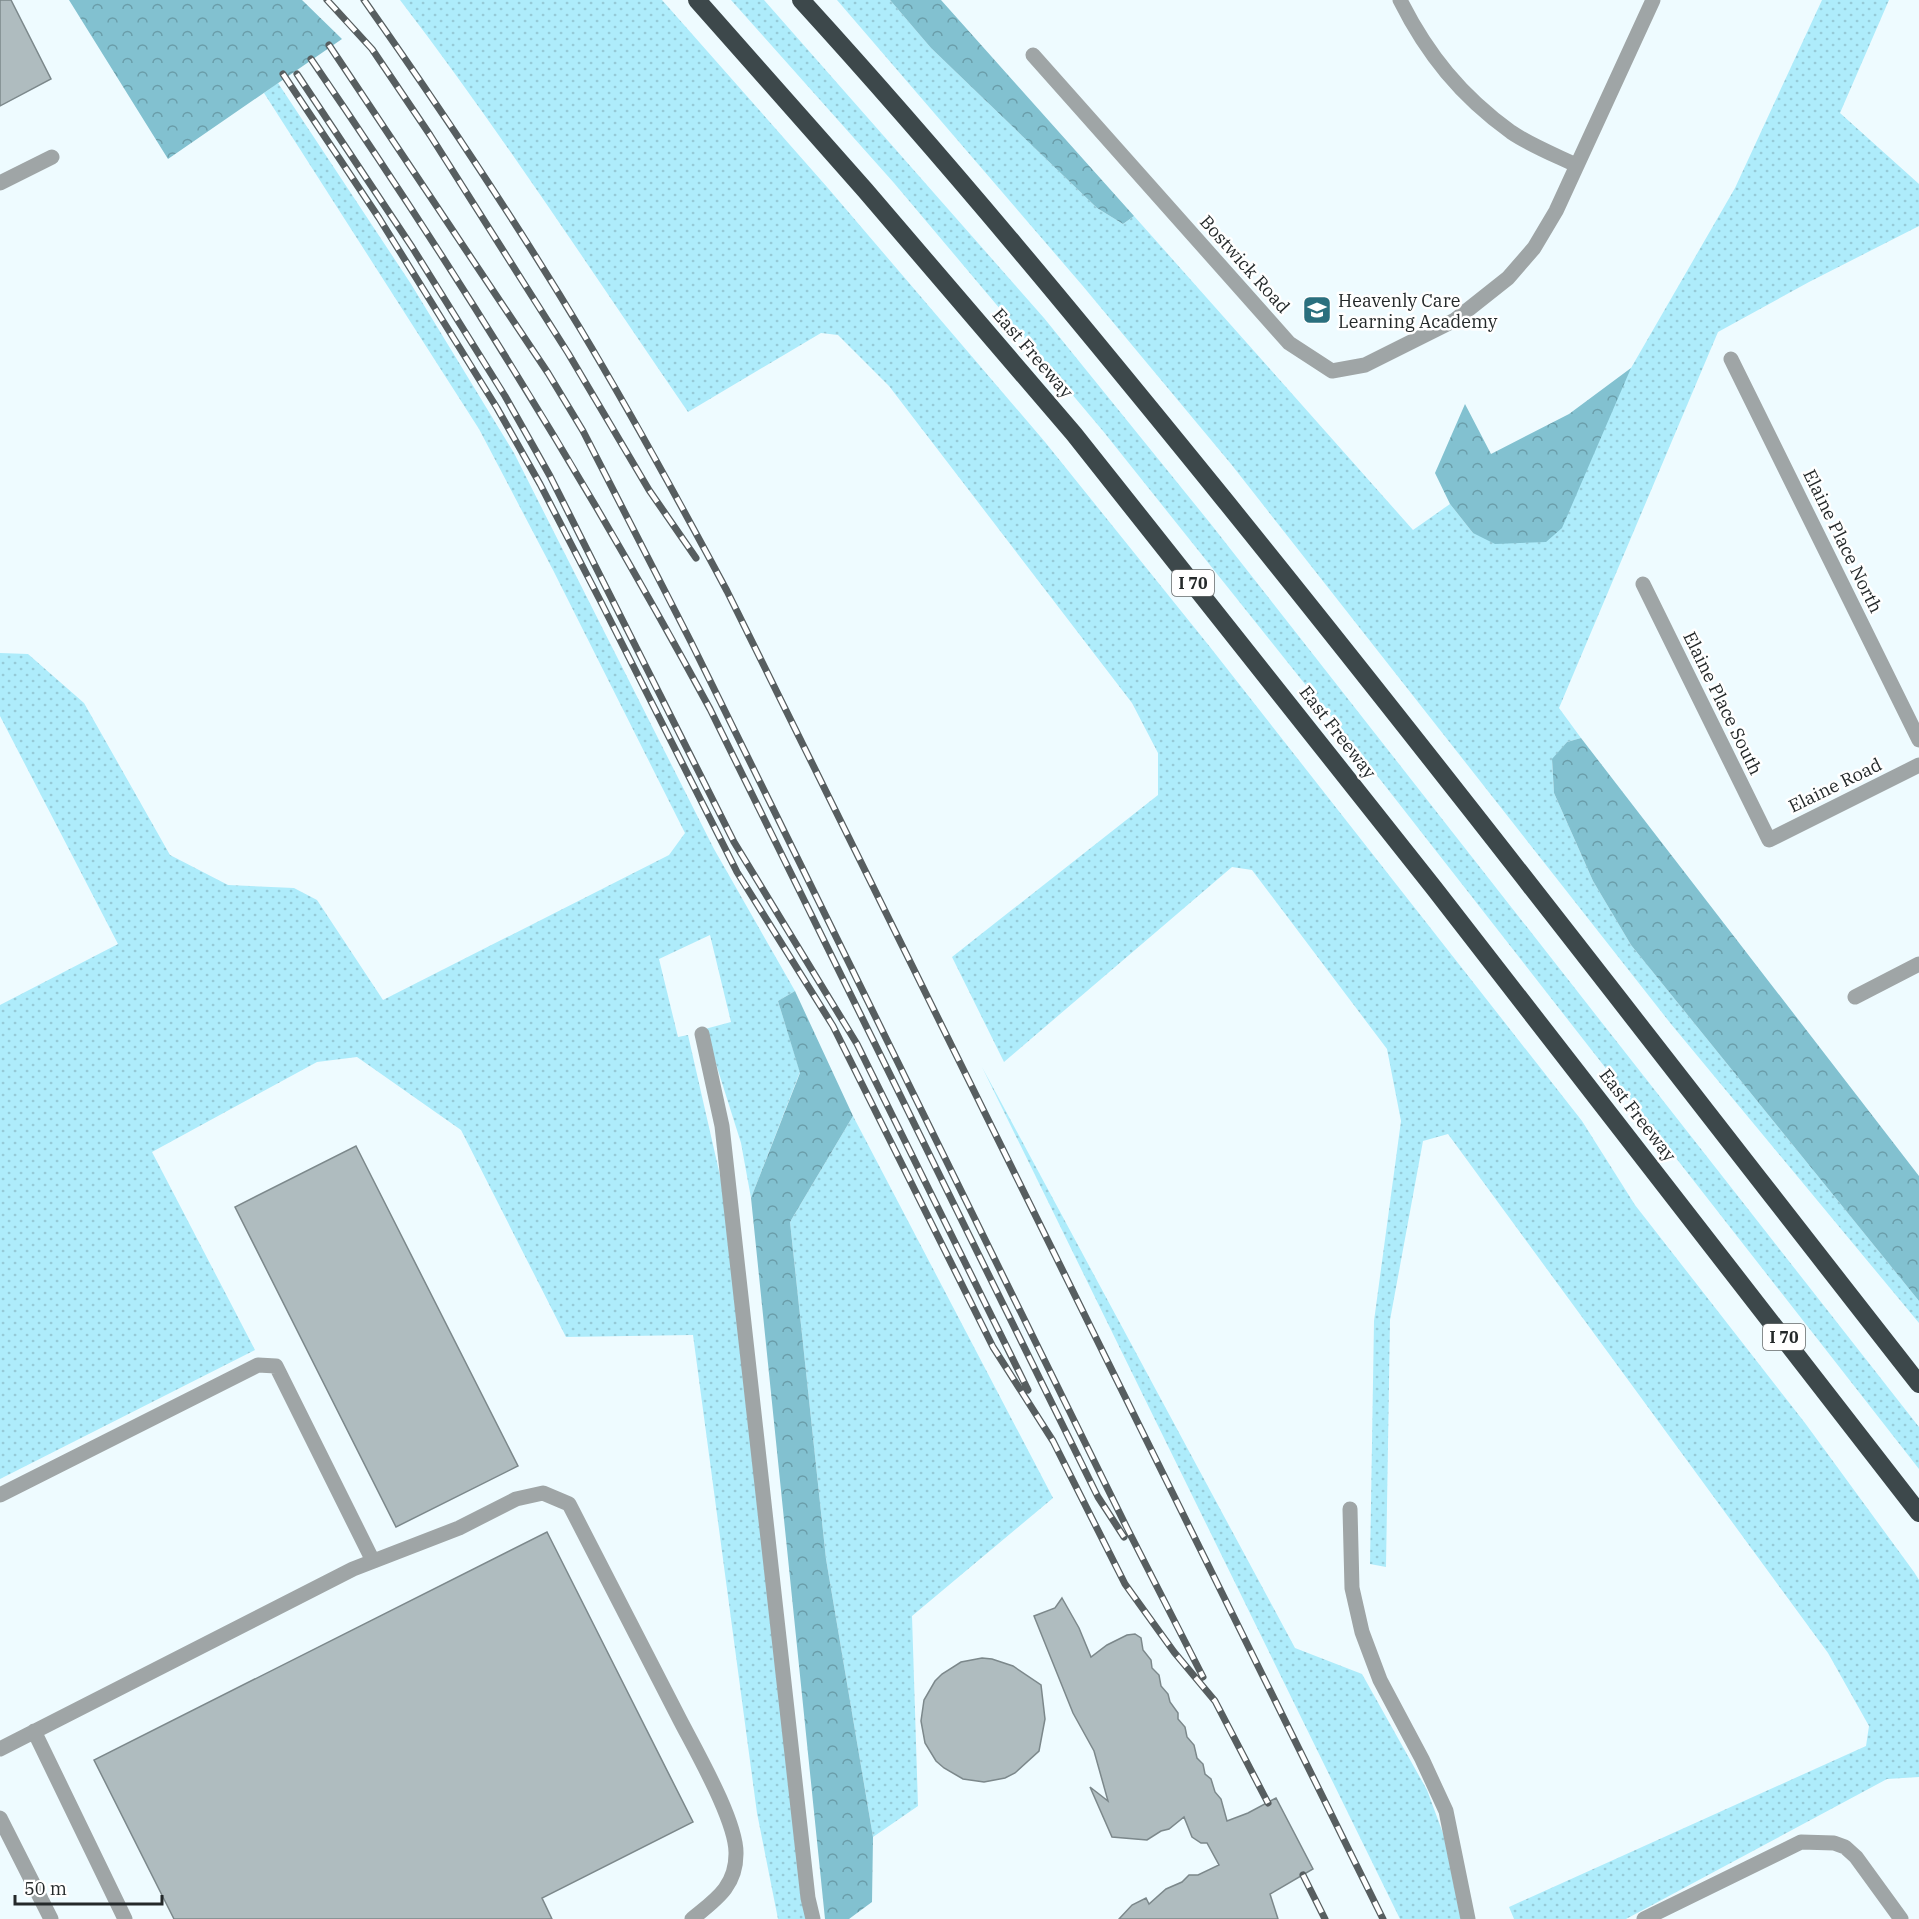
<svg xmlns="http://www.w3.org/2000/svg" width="1919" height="1919" viewBox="0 0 1919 1919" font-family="'IBM Plex Serif',serif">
	<defs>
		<pattern id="grass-dots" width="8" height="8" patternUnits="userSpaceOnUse" patternTransform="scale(1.5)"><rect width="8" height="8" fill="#aeecfb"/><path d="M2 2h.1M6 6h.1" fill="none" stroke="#96cad7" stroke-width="1.8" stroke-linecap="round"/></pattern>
		<pattern id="forest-crowns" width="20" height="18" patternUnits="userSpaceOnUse" patternTransform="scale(1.5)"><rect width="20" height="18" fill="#82c1d0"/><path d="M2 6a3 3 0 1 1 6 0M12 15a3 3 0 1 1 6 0" fill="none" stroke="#6a9da9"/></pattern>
	</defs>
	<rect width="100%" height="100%" fill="#eefbff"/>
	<!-- grass -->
	<path fill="url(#grass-dots)" d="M 400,0 L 662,0 L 827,187 L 1045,442 L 1210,647 L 1582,1121 L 1635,1205 L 1805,1423 L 1914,1572 L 1919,1580 L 1919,1777 L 1887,1779 L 1626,1919 L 1514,1919 L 1509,1907 L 1866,1746 L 1869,1726 L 1828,1653 L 1448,1134 L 1423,1141 L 1390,1320 L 1386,1567 L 1370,1564 L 1374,1321 L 1401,1121 L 1387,1049 L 1252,870 L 1232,867 L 1004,1062 L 952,957 L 1158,795 L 1158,753 L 1132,703 L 889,386 L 838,335 L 821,333 L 688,412 C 593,274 502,133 400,0 Z
		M 731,0 L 764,0 L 1044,318 L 1210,523 L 1919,1427 L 1919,1469 L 1336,723 L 1103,431 L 894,183 Z
		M 837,0 L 890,0 L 931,48 L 1097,208 L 1123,224 L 1134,216 L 1413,530 L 1450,504 L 1473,533 L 1631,368 L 1735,188 L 1822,0 L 1889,0 L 1840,113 L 1919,184 L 1919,226 L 1809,282 L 1718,332 L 1559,708 L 1581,738 L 1567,742 L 1552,760 L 1554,793 L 1593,881 L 1631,945 L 1919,1301 L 1919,1323 L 1671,1024 L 1231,464 L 1082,285 Z
		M 278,83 L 411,284 L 514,453 L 714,849 L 795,991 L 778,1001 L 800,1072 L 751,1198 L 741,1143 L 705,1029 L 731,1022 L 710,935 L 659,959 L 678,1037 L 688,1035 L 721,1180 L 809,1919 L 778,1919 L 757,1813 L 693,1335 L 566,1337 L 461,1130 L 357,1057 L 317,1062 L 152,1152 L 255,1350 L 0,1479 L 0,1005 L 118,944 L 0,716 L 0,653 L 28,654 L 84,703 L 170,855 L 228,885 L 294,888 L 317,900 L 383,1000 L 669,855 L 685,833 L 553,570 L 479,429 L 264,93 Z
		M 982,1067 L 1295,1648 L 1362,1674 L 1427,1790 L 1444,1836 L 1461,1919 L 1400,1919 Z
		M 853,1116 L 1053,1498 L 912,1616 L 918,1806 L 873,1837 L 826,1559 L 790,1222 Z"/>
	<!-- forest -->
	<path fill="url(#forest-crowns)" d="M 69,0 L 302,0 L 342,39 L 168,159 Z
		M 890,0 L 941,0 L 1134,216 L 1123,224 L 1097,208 L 931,48 Z
		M 1631,368 L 1562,528 L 1546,542 L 1495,544 L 1473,533 L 1450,504 L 1435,473 L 1465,404 L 1491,454 L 1569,414 Z
		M 1581,738 L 1919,1176 L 1919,1301 L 1631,945 L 1593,881 L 1554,793 L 1552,759 L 1567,742 Z
		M 795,991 L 853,1116 L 790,1222 L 826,1559 L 873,1837 L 872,1902 L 849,1919 L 825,1919 L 751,1198 L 800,1073 L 778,1001 Z"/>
	<!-- building -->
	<path fill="#afbcbf" stroke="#7c888b" stroke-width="1.5" d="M 0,0 L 11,0 L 51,79 L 0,106 Z
		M 356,1146 L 518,1466 L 396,1527 L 235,1207 Z
		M 547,1532 L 693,1822 L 542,1898 L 552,1919 L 174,1919 L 94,1760 Z
		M 1062,1598 L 1079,1628 L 1091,1657 L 1107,1645 L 1127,1635 L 1135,1634 L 1141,1638 L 1143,1650 L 1151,1660 L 1152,1668 L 1159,1675 L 1161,1686 L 1168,1694 L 1170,1702 L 1178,1713 L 1178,1719 L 1185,1727 L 1187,1737 L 1194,1745 L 1197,1758 L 1203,1764 L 1205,1774 L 1211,1779 L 1215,1792 L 1221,1799 L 1227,1821 L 1248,1813 L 1276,1798 L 1313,1869 L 1270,1894 L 1278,1919 L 1119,1919 L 1132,1905 L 1146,1898 L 1149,1904 L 1166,1889 L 1182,1882 L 1189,1875 L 1198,1875 L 1219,1865 L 1207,1843 L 1201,1843 L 1192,1837 L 1184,1817 L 1169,1829 L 1161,1831 L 1147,1840 L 1112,1837 L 1090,1787 L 1108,1801 L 1094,1751 L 1073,1713 L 1034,1616 L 1055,1608 Z
		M 982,1658 L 992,1659 L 1013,1666 L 1041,1685 L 1045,1719 L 1039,1751 L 1015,1773 L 1005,1778 L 984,1782 L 963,1779 L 944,1768 L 936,1761 L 925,1743 L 921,1721 L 924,1700 L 935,1681 L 942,1674 L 961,1662 Z"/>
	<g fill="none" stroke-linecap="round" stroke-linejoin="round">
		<!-- minor -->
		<path stroke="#9fa5a6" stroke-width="15" d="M 1400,0 C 1427,54 1461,96 1511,132 C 1530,145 1555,155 1576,165
			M 1033,55 L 1289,343 L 1332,371 L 1365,365 L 1455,320 L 1508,278 L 1534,248 L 1556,211 L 1653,0
			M 0,183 L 52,157
			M 1731,359 L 1919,740
			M 1643,584 L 1769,840 L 1919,765
			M 1855,997 L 1919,964
			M 702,1034 L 722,1126 L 808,1898 L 813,1919
			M 0,1495 L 258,1365 L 276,1366 L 373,1561
			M 1350,1509 L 1352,1588 L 1362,1632 L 1380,1680 L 1422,1759 L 1446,1811 L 1468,1919
			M 34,1731 L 125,1919
			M 0,1749 L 353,1569 L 459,1528 L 516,1499 L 543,1493 L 569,1504 C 606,1576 643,1648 680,1720 C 696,1751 737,1822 736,1854 C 736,1887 715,1900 692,1919
			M 0,1818 L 51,1919
			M 1644,1919 L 1801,1842 L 1834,1843 L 1845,1847 L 1856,1857 L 1901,1919"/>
		<!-- highway -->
		<path stroke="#3d484b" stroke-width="18" d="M 697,0 L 865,190 L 1074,434 L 1434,888 L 1919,1513
			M 801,0 C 948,161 1086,329 1223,498 C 1459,790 1687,1088 1919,1384"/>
		<!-- rail casing -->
		<g stroke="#575e60" stroke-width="7">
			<path id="rail" d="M 327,0 L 372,49 L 430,135 L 568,353 L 649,490 L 696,558
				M 364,0 C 440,108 513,217 581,330 C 632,415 680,503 727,591 L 1383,1919
				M 329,45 L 548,373 L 583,431 L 691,642 L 1127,1528 L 1203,1677
				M 311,59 C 455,269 589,485 710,709 L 1098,1497 L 1124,1537
				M 283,74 L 379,218 L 497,408 L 540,484 L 602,604 L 737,872 L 833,1026 L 993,1347 L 1053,1441 L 1125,1584 L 1174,1652 L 1215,1701 L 1268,1803
				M 297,74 L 412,247 L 505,396 L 550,476 L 734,842 L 857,1044 L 1028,1390
				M 1303,1875 L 1325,1919"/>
		</g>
		<!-- rail -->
		<use href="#rail" stroke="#fff" stroke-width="4.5" stroke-dasharray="14" stroke-linecap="butt"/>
	</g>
	<!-- icons -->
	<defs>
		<g id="school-square" transform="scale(1.5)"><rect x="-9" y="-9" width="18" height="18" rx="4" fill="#2a6f7e" stroke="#fff"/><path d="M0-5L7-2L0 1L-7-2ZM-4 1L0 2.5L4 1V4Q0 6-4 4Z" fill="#fff"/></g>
	</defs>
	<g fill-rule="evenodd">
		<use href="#school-square" x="1317" y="310"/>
	</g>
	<g text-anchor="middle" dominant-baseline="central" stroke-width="5" stroke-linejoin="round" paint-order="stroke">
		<!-- shield labels -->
		<g fill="#fff" stroke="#66696a" stroke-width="1.5">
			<rect x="1172" y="570" width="42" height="26" rx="4.5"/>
			<rect x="1763" y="1324" width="42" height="26" rx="4.5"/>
		</g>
		<g font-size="16" font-weight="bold" fill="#24292a">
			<text x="1193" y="583">I 70</text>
			<text x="1784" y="1337">I 70</text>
		</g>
		<!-- street labels -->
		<g font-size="18" fill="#24292a" stroke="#fff">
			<text transform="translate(1245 264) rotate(48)">Bostwick Road</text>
			<text transform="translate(1033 353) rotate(49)">East Freeway</text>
			<text transform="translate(1843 541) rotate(64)">Elaine Place North</text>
			<text transform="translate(1723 703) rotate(64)">Elaine Place South</text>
			<text transform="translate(1338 732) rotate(52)">East Freeway</text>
			<text transform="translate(1835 785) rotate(-26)">Elaine Road</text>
			<text transform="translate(1638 1115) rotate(52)">East Freeway</text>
		</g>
		<!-- poi labels -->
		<g font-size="18" fill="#24292a" stroke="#fff" text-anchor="start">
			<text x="1338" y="300">Heavenly Care<tspan x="1338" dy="21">Learning Academy</tspan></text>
		</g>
	</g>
	<!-- scale -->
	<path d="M15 1895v9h147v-9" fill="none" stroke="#24292a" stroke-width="3"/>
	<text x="24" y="1895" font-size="18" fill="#24292a" stroke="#ffffff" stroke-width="4.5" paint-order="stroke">50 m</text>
</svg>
